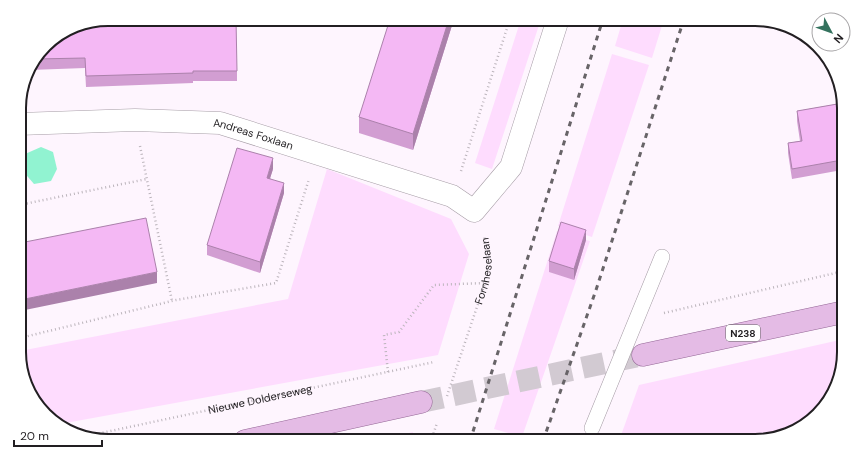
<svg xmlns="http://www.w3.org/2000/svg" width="863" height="460" viewBox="0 0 863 460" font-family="'DM Sans',sans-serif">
	<rect width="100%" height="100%" fill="#fef5fe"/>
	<!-- green -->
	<path fill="#fedcfe" d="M 521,19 L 541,19 L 492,169 L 475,163 Z
		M 623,19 L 664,19 L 652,58 L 615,46 Z
		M 612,54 L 649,65 L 592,237 L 558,226 Z
		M 327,169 L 451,219 L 469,254 L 438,355 L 60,424 L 34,402 L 20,364 L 20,351 L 288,299 Z
		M 557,231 L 562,232 L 550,272 L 574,279 L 586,240 L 590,241 L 522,437 L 494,429 Z
		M 844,339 L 844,353 L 835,392 L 804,426 L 761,441 L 619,441 L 639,385 Z
		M 413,432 L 410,441 L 374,441 Z"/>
	<!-- water -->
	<path fill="#91f3d1" d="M 41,147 L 53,152 L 57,169 L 51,181 L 34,184 L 22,170 L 25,154 Z"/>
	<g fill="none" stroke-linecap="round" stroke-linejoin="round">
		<!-- primary-tunnel -->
		<path stroke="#d2cad2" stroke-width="22" stroke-dasharray="22 11" stroke-linecap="butt" d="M 421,402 L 643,355"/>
		<!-- lane casing -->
		<g stroke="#a69da6" stroke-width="16">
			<path id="lane" d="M 592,428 L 662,257"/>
		</g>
		<!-- street casing -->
		<g stroke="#a69da6" stroke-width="23">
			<g id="street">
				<path id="s3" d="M 19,124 L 135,120 L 220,123 L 452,196 L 474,211 L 511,167 L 558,19"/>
			</g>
		</g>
		<!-- primary casing -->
		<g stroke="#946796" stroke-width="23">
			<path id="primary" d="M 643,355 L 844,312
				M 245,441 L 421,402"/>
		</g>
		<!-- path -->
		<g stroke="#bcb5bc" stroke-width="2.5" stroke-dasharray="1 3" stroke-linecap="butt">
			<path d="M 140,146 L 172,301"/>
			<path d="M 461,171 L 510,19"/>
			<path d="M 19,205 L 147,179"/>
			<path d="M 664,313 L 844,271"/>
			<path d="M 20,338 L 176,300 L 276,283 L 309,179"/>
			<path d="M 388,372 L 384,335 L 399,332 L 434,285 L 485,283"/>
			<path id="s1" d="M 447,396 L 485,283 L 488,265 L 484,235"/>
			<path id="s2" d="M 87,436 L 434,362"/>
			<path d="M 431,441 L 437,423"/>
		</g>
		<!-- lane -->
		<use href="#lane" stroke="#fff" stroke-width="15"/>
		<!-- street -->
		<use href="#street" stroke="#fff" stroke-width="22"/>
		<!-- primary -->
		<use href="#primary" stroke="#e4bbe5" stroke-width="22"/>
		<!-- rail -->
		<path stroke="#686468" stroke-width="3" stroke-dasharray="5 5" stroke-linecap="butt" d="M 470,441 L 603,19
			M 543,441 L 596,290 L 684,19"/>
	</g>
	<!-- wall -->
	<path fill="#d29ed2" d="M 454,19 L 413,150 L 359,133 L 359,117 Z
		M 49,41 L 237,71 L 237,81 L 193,81 L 193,83 L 86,87 L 85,68 L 30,70 L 30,88 L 23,89 L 28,69 Z
		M 843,103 L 844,178 L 842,170 L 792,179 L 788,153 L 788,143 L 800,141 L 797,121 L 797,111 Z
		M 273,169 L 270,178 L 284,193 L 260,273 L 207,255 L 207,245 Z
		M 586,240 L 574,280 L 549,272 L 549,261 Z"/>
	<!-- shaded-wall -->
	<path fill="#ab81ab" d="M 449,19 L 454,19 L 413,150 L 413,134 Z
		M 273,158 L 273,169 L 267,188 L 267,178 Z
		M 284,183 L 284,193 L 260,273 L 260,262 Z
		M 586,230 L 586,240 L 574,280 L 574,269 Z
		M 157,272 L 157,283 L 20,311 L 20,300 Z"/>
	<!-- building -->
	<path fill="#f4b8f4" stroke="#ab81ab" d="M 106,19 L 236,19 L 237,71 L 193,71 L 193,73 L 86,76 L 85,58 L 35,59 L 49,41 L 74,26 Z
		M 390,19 L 449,19 L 413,134 L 359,117 Z
		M 30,66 L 30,78 L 25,78 L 28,69 Z
		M 843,103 L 843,168 L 842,160 L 792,169 L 788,143 L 802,141 L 797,111 Z
		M 237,148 L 273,158 L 267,178 L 284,183 L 260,262 L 207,245 Z
		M 146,218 L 157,272 L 20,300 L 20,243 Z
		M 561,222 L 586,230 L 574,269 L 549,261 Z"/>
	<g text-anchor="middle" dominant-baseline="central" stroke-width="3.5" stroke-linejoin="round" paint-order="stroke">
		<!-- shield labels -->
		<rect fill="#fff" stroke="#646264" stroke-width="1" x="726" y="325" width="34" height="16" rx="3"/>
		<g font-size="10" font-weight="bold" fill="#221f22">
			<text x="743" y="333">N238</text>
		</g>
		<!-- street labels -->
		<g font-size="11" fill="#221f22" stroke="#fff">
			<text stroke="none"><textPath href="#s3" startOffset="236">Andreas Foxlaan</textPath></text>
			<text stroke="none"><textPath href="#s1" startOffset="131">Fornheselaan</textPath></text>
			<text stroke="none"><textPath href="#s2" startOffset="177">Nieuwe Dolderseweg</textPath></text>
		</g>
	</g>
	<!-- crop -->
	<path d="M0 0H863V460H0ZM108 26H755A82 82 0 0 1 837 108V352A82 82 0 0 1 755 434H108A82 82 0 0 1 26 352V108A82 82 0 0 1 108 26Z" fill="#fff" fill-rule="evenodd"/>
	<path fill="none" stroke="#221f22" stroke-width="2" d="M108 26H755A82 82 0 0 1 837 108V352A82 82 0 0 1 755 434H108A82 82 0 0 1 26 352V108A82 82 0 0 1 108 26Z"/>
	<!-- north arrow -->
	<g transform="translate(831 32) rotate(131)"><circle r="19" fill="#ffffff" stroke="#a7a5a7"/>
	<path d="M0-3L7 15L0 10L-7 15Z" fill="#34725e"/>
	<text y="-6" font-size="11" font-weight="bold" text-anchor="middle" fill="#221f22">N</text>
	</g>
	<!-- scale -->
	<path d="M14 440v6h88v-6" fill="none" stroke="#221f22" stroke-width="2"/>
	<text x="20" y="440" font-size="12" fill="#221f22" stroke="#ffffff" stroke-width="3" paint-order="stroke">20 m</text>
</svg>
